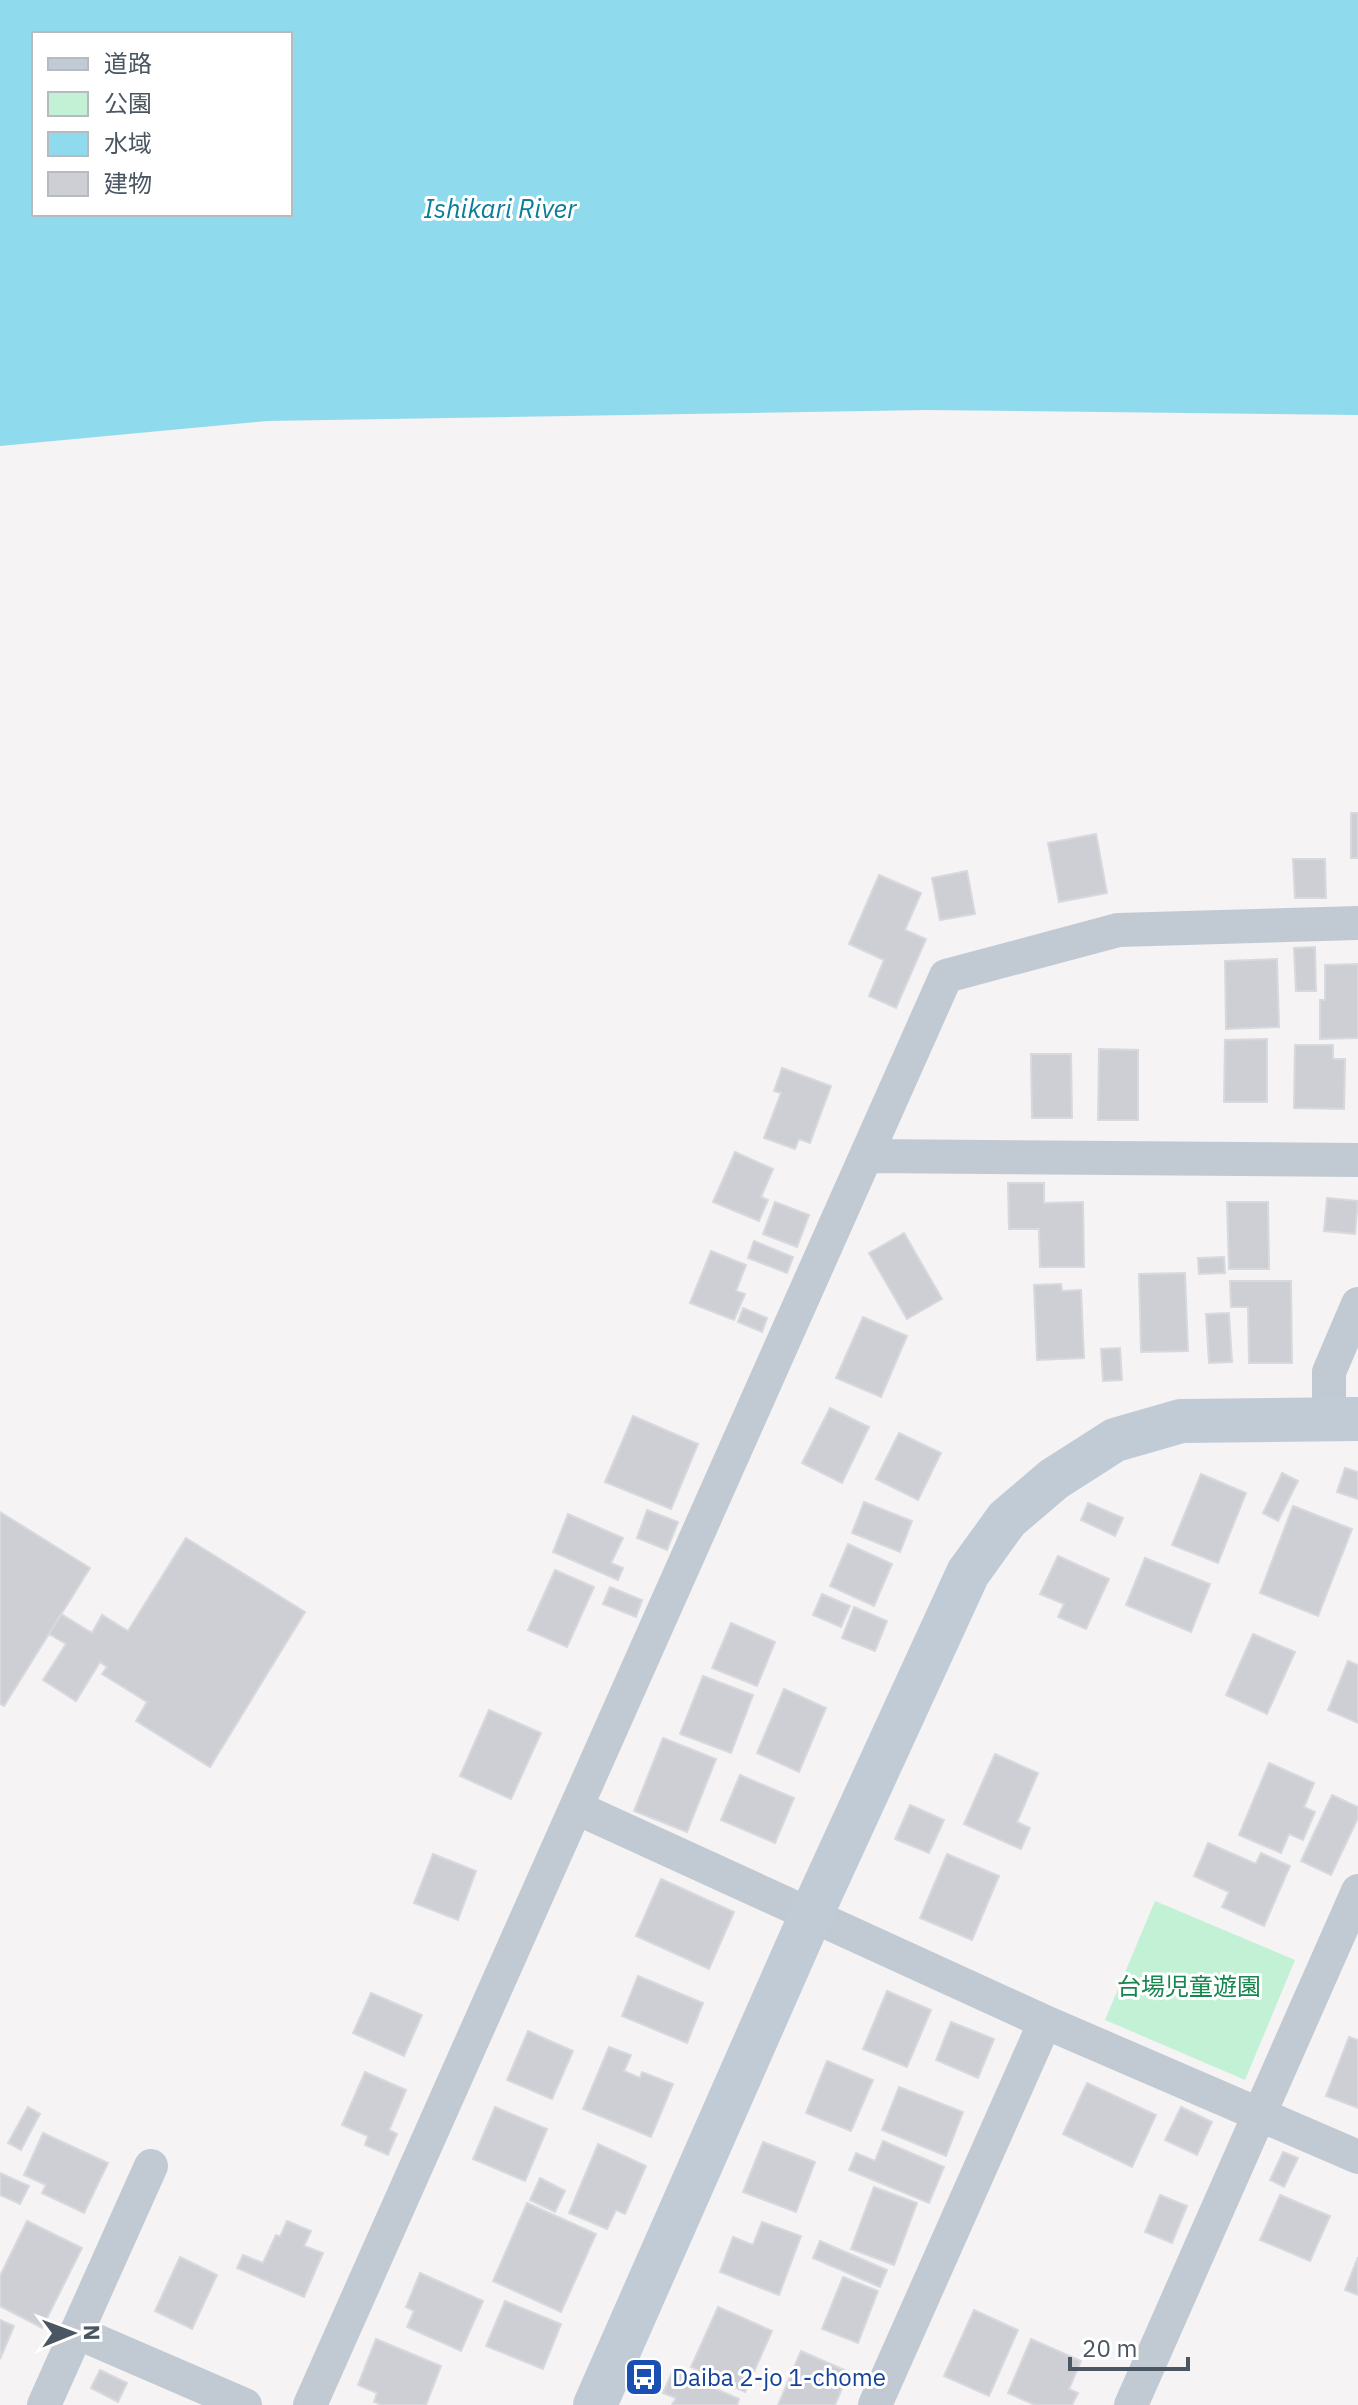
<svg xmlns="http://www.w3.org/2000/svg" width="1358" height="2405" viewBox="0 0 1358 2405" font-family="'IBM Plex Sans','Noto Sans JP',sans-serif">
	<rect width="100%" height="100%" fill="#f5f3f3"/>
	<!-- green -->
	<path fill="#c3f1d5" d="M 1155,1901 L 1295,1960 L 1245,2080 L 1105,2020 Z"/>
	<!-- water -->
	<path fill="#90daee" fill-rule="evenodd" d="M 0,0 L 1358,0 L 1358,415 L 926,410 L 267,421 L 0,446 ZM 34,34 L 290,34 L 290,214 L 34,214 Z"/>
	<!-- building -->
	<path fill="#cdcfd5" stroke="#d7d9de" stroke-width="2" d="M 1351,813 L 1358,813 L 1358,858 L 1351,858 Z
		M 1096,834 L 1107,893 L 1059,902 L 1048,843 Z
		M 1293,859 L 1325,859 L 1326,898 L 1295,898 Z
		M 967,871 L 975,914 L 940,920 L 932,878 Z
		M 879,875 L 921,893 L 905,930 L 926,939 L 896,1008 L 869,996 L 884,960 L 849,944 Z
		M 1315,947 L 1316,991 L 1296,991 L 1294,948 Z
		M 1277,959 L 1279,1027 L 1226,1029 L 1225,961 Z
		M 1358,964 L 1358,1038 L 1320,1039 L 1320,1000 L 1325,1000 L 1325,965 Z
		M 1267,1039 L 1267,1102 L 1224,1102 L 1225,1040 Z
		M 1295,1045 L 1333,1045 L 1333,1059 L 1345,1059 L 1344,1109 L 1294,1108 Z
		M 1099,1049 L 1138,1050 L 1138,1120 L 1098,1120 Z
		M 1031,1054 L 1071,1054 L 1072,1118 L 1032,1118 Z
		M 782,1068 L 831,1086 L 810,1143 L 799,1139 L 795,1149 L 764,1138 L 781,1093 L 774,1091 Z
		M 735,1152 L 773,1169 L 761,1197 L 768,1200 L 759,1221 L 713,1202 Z
		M 1008,1183 L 1044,1183 L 1044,1203 L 1083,1202 L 1084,1267 L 1040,1267 L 1039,1229 L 1009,1229 Z
		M 1327,1198 L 1358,1201 L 1355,1234 L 1324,1231 Z
		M 775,1202 L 809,1215 L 797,1247 L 763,1234 Z
		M 1227,1202 L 1268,1202 L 1269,1269 L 1229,1269 Z
		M 904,1233 L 942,1299 L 907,1319 L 869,1253 Z
		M 754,1241 L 793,1257 L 787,1273 L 748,1258 Z
		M 711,1251 L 746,1265 L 736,1291 L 745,1294 L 734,1320 L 690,1303 Z
		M 1224,1257 L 1225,1273 L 1199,1274 L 1198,1258 Z
		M 1185,1273 L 1188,1351 L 1141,1352 L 1139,1274 Z
		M 1230,1281 L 1291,1281 L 1292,1363 L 1249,1363 L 1248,1307 L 1231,1307 Z
		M 1061,1284 L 1062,1291 L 1081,1290 L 1084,1358 L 1037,1360 L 1034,1285 Z
		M 743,1308 L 767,1318 L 762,1332 L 738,1322 Z
		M 1229,1313 L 1232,1362 L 1209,1363 L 1206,1314 Z
		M 863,1317 L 907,1336 L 881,1397 L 836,1378 Z
		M 1120,1348 L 1122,1380 L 1103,1381 L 1101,1349 Z
		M 830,1408 L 869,1427 L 842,1483 L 802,1463 Z
		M 633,1416 L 698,1444 L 671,1509 L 605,1482 Z
		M 899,1433 L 941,1453 L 918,1500 L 876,1479 Z
		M 1345,1468 L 1358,1472 L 1358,1499 L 1337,1492 Z
		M 1282,1473 L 1298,1481 L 1278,1521 L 1263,1513 Z
		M 1201,1474 L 1246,1493 L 1218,1563 L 1172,1545 Z
		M 864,1502 L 912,1521 L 900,1552 L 852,1533 Z
		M 1088,1503 L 1123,1518 L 1115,1536 L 1081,1520 Z
		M 1293,1506 L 1352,1529 L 1318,1616 L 1260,1593 Z
		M 647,1510 L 678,1522 L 667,1550 L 637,1538 Z
		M 0,1512 L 90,1568 L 4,1706 L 0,1704 Z
		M 568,1514 L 623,1538 L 611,1563 L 623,1568 L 618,1580 L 553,1552 Z
		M 186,1538 L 305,1612 L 210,1767 L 136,1721 L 147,1702 L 102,1674 L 107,1667 L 100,1662 L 76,1701 L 43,1680 L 66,1644 L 49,1634 L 61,1614 L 92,1633 L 102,1615 L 128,1631 Z
		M 848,1544 L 892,1564 L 874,1606 L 830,1586 Z
		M 1058,1556 L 1109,1579 L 1086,1629 L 1058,1617 L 1064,1604 L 1040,1594 Z
		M 1145,1558 L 1210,1584 L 1191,1632 L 1126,1605 Z
		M 555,1570 L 594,1587 L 567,1647 L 528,1630 Z
		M 610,1587 L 642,1600 L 636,1617 L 603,1604 Z
		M 822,1594 L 850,1606 L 841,1627 L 813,1615 Z
		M 854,1607 L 887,1621 L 875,1651 L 842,1638 Z
		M 731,1623 L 775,1642 L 757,1686 L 712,1668 Z
		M 1253,1634 L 1295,1652 L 1267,1714 L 1226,1695 Z
		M 1348,1661 L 1358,1665 L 1358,1723 L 1328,1710 Z
		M 703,1676 L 753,1695 L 731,1753 L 680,1734 Z
		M 784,1689 L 826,1708 L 799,1772 L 757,1753 Z
		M 489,1710 L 541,1733 L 511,1799 L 460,1776 Z
		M 663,1738 L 716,1759 L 687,1832 L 634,1811 Z
		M 995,1754 L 1038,1773 L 1017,1822 L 1030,1828 L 1021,1849 L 964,1824 Z
		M 1269,1763 L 1314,1783 L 1304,1807 L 1315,1812 L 1303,1840 L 1289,1834 L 1281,1853 L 1239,1835 Z
		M 740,1775 L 794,1798 L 775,1843 L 721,1820 Z
		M 1332,1795 L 1358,1807 L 1358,1818 L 1331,1875 L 1301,1861 Z
		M 910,1805 L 944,1820 L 929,1853 L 895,1839 Z
		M 1208,1843 L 1256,1864 L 1261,1853 L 1290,1866 L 1264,1926 L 1222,1907 L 1229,1892 L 1194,1876 Z
		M 433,1854 L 476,1871 L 458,1920 L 414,1903 Z
		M 947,1854 L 999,1876 L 972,1940 L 920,1918 Z
		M 661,1879 L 734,1912 L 709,1969 L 636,1936 Z
		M 638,1976 L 703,2003 L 687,2043 L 622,2016 Z
		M 887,1991 L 931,2010 L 907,2067 L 863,2049 Z
		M 371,1993 L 422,2015 L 404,2056 L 353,2033 Z
		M 951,2022 L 994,2039 L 978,2078 L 936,2060 Z
		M 528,2031 L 573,2051 L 552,2099 L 507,2080 Z
		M 1349,2037 L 1358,2040 L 1358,2108 L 1326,2096 Z
		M 609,2047 L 631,2055 L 624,2071 L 640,2078 L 642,2072 L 673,2084 L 651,2137 L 583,2109 Z
		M 827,2061 L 873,2080 L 851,2131 L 806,2113 Z
		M 365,2072 L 406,2090 L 389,2130 L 397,2134 L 388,2155 L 365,2145 L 368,2136 L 342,2125 Z
		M 1087,2083 L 1156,2115 L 1132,2167 L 1063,2134 Z
		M 899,2087 L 963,2112 L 946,2156 L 882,2130 Z
		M 28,2107 L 40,2114 L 21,2150 L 8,2143 Z
		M 495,2107 L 547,2129 L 525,2181 L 473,2159 Z
		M 1181,2107 L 1212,2122 L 1197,2155 L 1165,2140 Z
		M 43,2133 L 108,2163 L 84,2213 L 42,2193 L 46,2185 L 24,2175 Z
		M 883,2141 L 944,2167 L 929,2203 L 849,2170 L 856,2153 L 875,2161 Z
		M 763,2142 L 815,2162 L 796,2212 L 743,2192 Z
		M 598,2144 L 646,2166 L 625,2214 L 616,2210 L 607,2229 L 569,2213 Z
		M 1283,2152 L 1298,2158 L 1284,2187 L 1270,2180 Z
		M 0,2173 L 29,2186 L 20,2204 L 0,2195 Z
		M 540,2178 L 565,2191 L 555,2212 L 530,2200 Z
		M 874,2187 L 917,2203 L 894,2265 L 851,2249 Z
		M 1160,2195 L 1187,2206 L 1172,2243 L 1145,2232 Z
		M 1280,2195 L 1330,2216 L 1310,2261 L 1260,2240 Z
		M 527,2203 L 596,2234 L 561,2312 L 493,2281 Z
		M 27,2221 L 82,2248 L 42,2328 L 0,2306 L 0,2276 Z
		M 287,2221 L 311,2231 L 304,2246 L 323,2253 L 304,2297 L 237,2268 L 243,2255 L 263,2263 L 276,2235 L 280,2237 Z
		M 762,2222 L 801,2236 L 779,2295 L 720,2272 L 733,2237 L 753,2245 Z
		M 820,2241 L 887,2270 L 880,2287 L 813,2258 Z
		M 180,2257 L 217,2275 L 192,2329 L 155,2311 Z
		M 1358,2257 L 1358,2295 L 1345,2290 Z
		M 420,2273 L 483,2301 L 461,2351 L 407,2327 L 414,2311 L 406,2307 Z
		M 843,2277 L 878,2291 L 858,2343 L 822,2329 Z
		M 505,2301 L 561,2324 L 543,2369 L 486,2346 Z
		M 718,2307 L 772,2331 L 745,2392 L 691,2367 Z
		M 974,2310 L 1018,2330 L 989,2396 L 944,2376 Z
		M 0,2320 L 14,2326 L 0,2359 Z
		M 376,2339 L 441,2366 L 426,2405 L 382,2405 L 374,2402 L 377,2393 L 358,2385 Z
		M 1031,2339 L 1081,2361 L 1069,2389 L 1078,2393 L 1072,2405 L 1035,2405 L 1008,2393 Z
		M 801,2351 L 849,2372 L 835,2405 L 778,2405 Z
		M 100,2370 L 127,2383 L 118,2402 L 91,2388 Z
		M 673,2370 L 739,2399 L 737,2405 L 672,2405 L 676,2398 L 663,2393 Z"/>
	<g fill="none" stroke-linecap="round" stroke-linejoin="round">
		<!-- street -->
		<path stroke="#c1cad2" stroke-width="34" d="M 867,1156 L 1358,1160
			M 1329,1418 L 1329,1372 L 1358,1304
			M 577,1808 L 1045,2022 L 1358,2157
			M 76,2332 L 245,2405
			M 44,2405 L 151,2166
			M 310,2405 L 946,976 L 1118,930 L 1358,923
			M 875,2405 L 1045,2022
			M 1131,2405 L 1358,1891"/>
		<!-- secondary -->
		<path stroke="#c1cbd6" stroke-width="44" d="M 595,2405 L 811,1915 L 968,1573 L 1007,1519 L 1054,1479 L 1115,1440 L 1181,1421 L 1358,1419"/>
	</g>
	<!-- icons -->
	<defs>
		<g id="bus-square" transform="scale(2)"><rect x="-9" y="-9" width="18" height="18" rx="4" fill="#1a4fb4" stroke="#fff"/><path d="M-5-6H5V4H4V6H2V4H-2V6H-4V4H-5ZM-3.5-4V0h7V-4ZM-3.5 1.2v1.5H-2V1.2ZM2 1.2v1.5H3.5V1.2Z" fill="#fff"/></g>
	</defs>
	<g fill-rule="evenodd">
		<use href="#bus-square" x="644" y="2377"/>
	</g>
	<g text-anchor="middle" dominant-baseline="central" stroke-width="6" stroke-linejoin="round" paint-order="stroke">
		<!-- park labels -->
		<g font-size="24" fill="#17864f" stroke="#fff">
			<text x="1189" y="1986">台場児童遊園</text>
		</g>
		<!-- transit labels -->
		<g font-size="24" fill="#164399" stroke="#fff" text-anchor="start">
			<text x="672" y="2377">Daiba 2-jo 1-chome</text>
		</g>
		<!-- water labels -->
		<g font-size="26" font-style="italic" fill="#0c7c9b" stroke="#fff">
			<text x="500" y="208">Ishikari River</text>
		</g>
	</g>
	<!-- legend -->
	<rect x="32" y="32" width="260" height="184" fill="#ffffff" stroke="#b7bbc0" stroke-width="2"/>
	<rect x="48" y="58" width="40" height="12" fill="#c1cbd6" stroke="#b7bbc0" stroke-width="2"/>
	<text x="104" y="72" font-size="24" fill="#4a5661">道路</text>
	<rect x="48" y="92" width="40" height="24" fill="#c3f1d5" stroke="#b7bbc0" stroke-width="2"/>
	<text x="104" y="112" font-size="24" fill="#4a5661">公園</text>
	<rect x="48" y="132" width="40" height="24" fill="#90daee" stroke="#b7bbc0" stroke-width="2"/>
	<text x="104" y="152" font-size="24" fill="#4a5661">水域</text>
	<rect x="48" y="172" width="40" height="24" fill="#cdcfd5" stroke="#b7bbc0" stroke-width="2"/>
	<text x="104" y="192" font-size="24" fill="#4a5661">建物</text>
	<!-- north arrow -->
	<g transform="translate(72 2333) rotate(89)" stroke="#ffffff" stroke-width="6" paint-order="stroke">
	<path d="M0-6L14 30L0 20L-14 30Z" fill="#4a5661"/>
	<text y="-12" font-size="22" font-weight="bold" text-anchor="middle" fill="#4a5661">N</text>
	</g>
	<!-- scale -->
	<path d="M1070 2357v12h118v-12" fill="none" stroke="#4a5661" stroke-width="4"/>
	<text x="1082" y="2357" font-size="24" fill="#4a5661" stroke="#ffffff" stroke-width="6" paint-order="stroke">20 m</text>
</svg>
